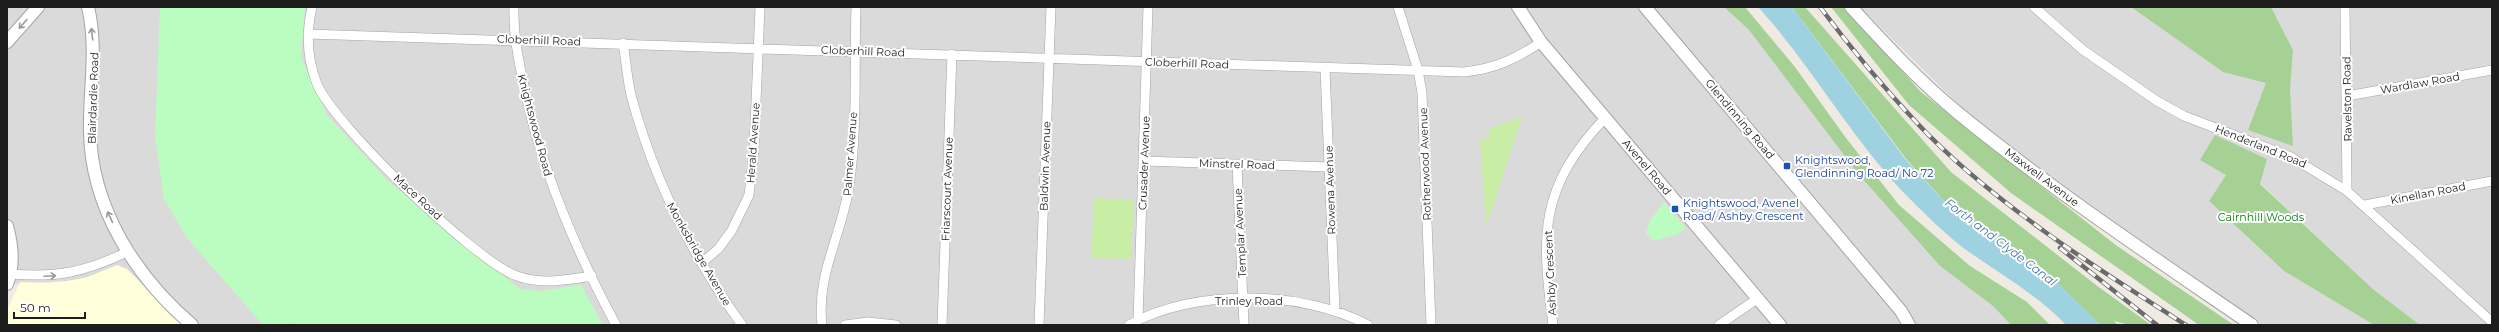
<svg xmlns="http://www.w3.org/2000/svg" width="2499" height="332" viewBox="0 0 2499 332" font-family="Montserrat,sans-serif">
	<rect width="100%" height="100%" fill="#efebe2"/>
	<!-- residential -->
	<path fill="#dbdada" d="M 7,7 L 1724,7 L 1749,30 L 1860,176 L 1940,266 L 1993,306 L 2011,325 L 182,325 L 127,269 L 67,281 L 7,284 Z
		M 1860,7 L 2131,7 L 2223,72 L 2293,50 L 2271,7 L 2492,7 L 2492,325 L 2420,325 L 2374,290 L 2260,183 L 2226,175 L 2209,201 L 2284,271 L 2374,325 L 2262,325 L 2174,266 L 1975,121 Z"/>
	<!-- education -->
	<path fill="#ffffdb" d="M 117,265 L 127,269 L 182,325 L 7,325 L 7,310 L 20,282 L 49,283 L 67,281 L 85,278 Z"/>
	<!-- grass -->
	<path fill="#c8eda4" d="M 1522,117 L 1486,227 L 1480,140 L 1490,137 L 1490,128 Z
		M 1094,198 L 1134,200 L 1131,259 L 1091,258 Z"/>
	<!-- forest -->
	<path fill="#a6d194" d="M 1724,7 L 1745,7 L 1795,67 L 1846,138 L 1899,205 L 1970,266 L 2027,302 L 2050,325 L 2011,325 L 1993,306 L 1940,266 L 1860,176 L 1749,30 Z
		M 1792,7 L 1805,7 L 1951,172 L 2096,285 L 2151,325 L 2129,325 L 2114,321 L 2118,325 L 2100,325 L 2057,283 L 1946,203 L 1907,160 Z
		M 1831,7 L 1844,7 L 1921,92 L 2117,246 L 2234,325 L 2199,325 L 2011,193 L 1909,105 Z
		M 2131,7 L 2271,7 L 2293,50 L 2290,90 L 2293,146 L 2248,130 L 2266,83 L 2223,72 Z
		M 2215,135 L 2267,159 L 2260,184 L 2374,290 L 2420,325 L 2374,325 L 2284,271 L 2209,201 L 2226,175 L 2200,160 Z"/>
	<!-- park -->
	<path fill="#bbfdc0" d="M 160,7 L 305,7 L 301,57 L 327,115 L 387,180 L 520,289 L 539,291 L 581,285 L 603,325 L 301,325 L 294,323 L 263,325 L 188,239 L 164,199 L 155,136 Z
		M 1664,202 L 1686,228 L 1676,235 L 1653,241 L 1646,233 L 1649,222 Z"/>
	<!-- water -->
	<path fill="#9fd2e0" d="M 1758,7 L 1792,7 L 1906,160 L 1946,203 L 2057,283 L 2100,325 L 2066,325 C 2038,296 2005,277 1972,254 C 1950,239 1930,219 1911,200 C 1853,142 1813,67 1758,7 Z"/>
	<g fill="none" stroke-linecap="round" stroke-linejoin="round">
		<!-- minor casing -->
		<g stroke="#a4a4a4" stroke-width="10">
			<path id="minor" d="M 312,7 C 306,33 307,59 317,84 C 334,125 476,262 517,276 C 542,285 566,280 592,276
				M 514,7 C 513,36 519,62 525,91 C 543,173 576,251 616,325
				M 1398,7 L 1418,70 L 1422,93 L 1431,325
				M 2034,7 L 2083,50 L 2157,101 L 2184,116 L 2291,157 L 2347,191 L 2492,322
				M 2345,7 L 2347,191
				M 308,34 L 1464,72 C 1494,69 1516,59 1541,42
				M 623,43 C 626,60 627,78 631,95 C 653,177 692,256 742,325
				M 1325,69 L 1335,310
				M 2347,96 L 2492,70
				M 1144,161 L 1329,167
				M 1237,165 L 1244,325
				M 2365,205 L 2492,181
				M 702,263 L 719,248 L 732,230 L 749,195 L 754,150 L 760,7
				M 11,274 C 57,278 85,272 127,252
				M 1138,320 L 1148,7
				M 822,325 C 816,274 842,235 849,186 C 858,130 854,65 856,7
				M 845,325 L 868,322 L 896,325
				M 942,325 L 952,54
				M 1039,325 L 1051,7
				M 1129,325 C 1195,288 1303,290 1368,325
				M 1553,325 C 1541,234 1539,188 1605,118
				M 1719,325 L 1757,299"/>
		</g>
		<!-- tertiary casing -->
		<g stroke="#a4a4a4" stroke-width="14">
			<path id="tertiary" d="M 88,7 C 98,49 89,89 90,131 C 91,208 136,277 192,325
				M 1518,7 L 1541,42 L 1780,325
				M 1645,7 L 1901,311 L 1909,325
				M 1851,7 C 1885,44 1919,81 1958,113 C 2052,190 2153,257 2252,325
				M 7,42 L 38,7
				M 7,226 C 12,244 14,266 7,284"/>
		</g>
		<!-- minor -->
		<use href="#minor" stroke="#fff" stroke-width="9"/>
		<!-- tertiary -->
		<use href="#tertiary" stroke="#fff" stroke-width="12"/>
		<!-- rail casing -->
		<g stroke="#6b6b6b" stroke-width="4.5">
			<path id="rail" d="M 1820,7 C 1850,47 1883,87 1917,123 C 1990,201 2096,268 2186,325
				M 2060,248 L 2157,325"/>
		</g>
		<!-- rail -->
		<use href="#rail" stroke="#fff" stroke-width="3" stroke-dasharray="9" stroke-linecap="butt"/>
	</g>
	<!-- one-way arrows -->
	<defs><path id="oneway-shaft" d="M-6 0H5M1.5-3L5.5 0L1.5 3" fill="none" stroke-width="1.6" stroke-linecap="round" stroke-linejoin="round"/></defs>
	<g stroke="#999">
		<use href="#oneway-shaft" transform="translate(23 24) rotate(132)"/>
		<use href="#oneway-shaft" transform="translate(92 34) rotate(-97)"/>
		<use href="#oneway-shaft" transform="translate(110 217) rotate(-115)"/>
		<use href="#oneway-shaft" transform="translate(50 276) rotate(-3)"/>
	</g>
	<!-- markers -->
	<g fill="#1a4fb4" stroke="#fff" stroke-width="1.5">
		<rect x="1783" y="162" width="8" height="8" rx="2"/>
		<rect x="1671" y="205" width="8" height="8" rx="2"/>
	</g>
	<g text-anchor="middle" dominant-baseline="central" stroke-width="4" stroke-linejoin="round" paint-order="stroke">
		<!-- street labels -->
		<g font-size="11" fill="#1d1d1d" stroke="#fff">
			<text transform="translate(539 40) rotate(2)">Cloberhill Road</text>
			<text transform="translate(863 51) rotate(2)">Cloberhill Road</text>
			<text transform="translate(1187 63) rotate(2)">Cloberhill Road</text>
			<text transform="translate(2420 83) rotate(-10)">Wardlaw Road</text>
			<text transform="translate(93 98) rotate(-88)">Blairdardie Road</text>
			<text transform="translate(2347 99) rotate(-91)">Ravelston Road</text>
			<text transform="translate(1740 119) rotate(50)">Glendinning Road</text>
			<text transform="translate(535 125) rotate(75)">Knightswood Road</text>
			<text transform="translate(753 143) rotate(-86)">Herald Avenue</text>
			<text transform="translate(2261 146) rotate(22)">Henderland Road</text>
			<text transform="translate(850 154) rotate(-86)">Palmer Avenue</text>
			<text transform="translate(1144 163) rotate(-88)">Crusader Avenue</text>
			<text transform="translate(1237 164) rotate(2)">Minstrel Road</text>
			<text transform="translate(1425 164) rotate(-92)">Rotherwood Avenue</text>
			<text transform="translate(1045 166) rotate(-88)">Baldwin Avenue</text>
			<text transform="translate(1647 167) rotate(50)">Avenel Road</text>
			<text transform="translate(2042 177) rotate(37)">Maxwell Avenue</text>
			<text transform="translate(947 189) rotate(-88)">Friarscourt Avenue</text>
			<text transform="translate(1330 190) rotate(-92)">Rowena Avenue</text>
			<text transform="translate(2428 193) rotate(-11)">Kinellan Road</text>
			<text transform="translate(418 197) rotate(43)">Mace Road</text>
			<text transform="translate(1240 233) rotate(-93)">Templar Avenue</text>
			<text transform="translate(699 254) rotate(60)">Monksbridge Avenue</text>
			<text transform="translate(1550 273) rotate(-93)">Ashby Crescent</text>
			<text x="1249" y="301">Trinley Road</text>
		</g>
		<!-- transit labels -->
		<g font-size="11" fill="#164399" stroke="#fff" text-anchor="start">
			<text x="1795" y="160">Knightswood,<tspan x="1795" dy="13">Glendinning Road/ No 72</tspan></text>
			<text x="1683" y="203">Knightswood, Avenel<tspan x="1683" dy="13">Road/ Ashby Crescent</tspan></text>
		</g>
		<!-- park labels -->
		<g font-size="11" fill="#04820e" stroke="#fff">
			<text x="2261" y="217">Cairnhill Woods</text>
		</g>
		<!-- water labels -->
		<g font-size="12" font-style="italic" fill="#4077ab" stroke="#fff">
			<text transform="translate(2001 242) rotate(37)">Forth and Clyde Canal</text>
		</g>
	</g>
	<!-- border -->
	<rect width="2499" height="332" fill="none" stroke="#1d1d1d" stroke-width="16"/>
	<!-- scale -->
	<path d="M14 312v6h71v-6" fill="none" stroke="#1d1d1d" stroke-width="2"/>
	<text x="20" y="312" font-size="12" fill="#1d1d1d" stroke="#ffffff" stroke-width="3" paint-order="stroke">50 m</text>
</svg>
